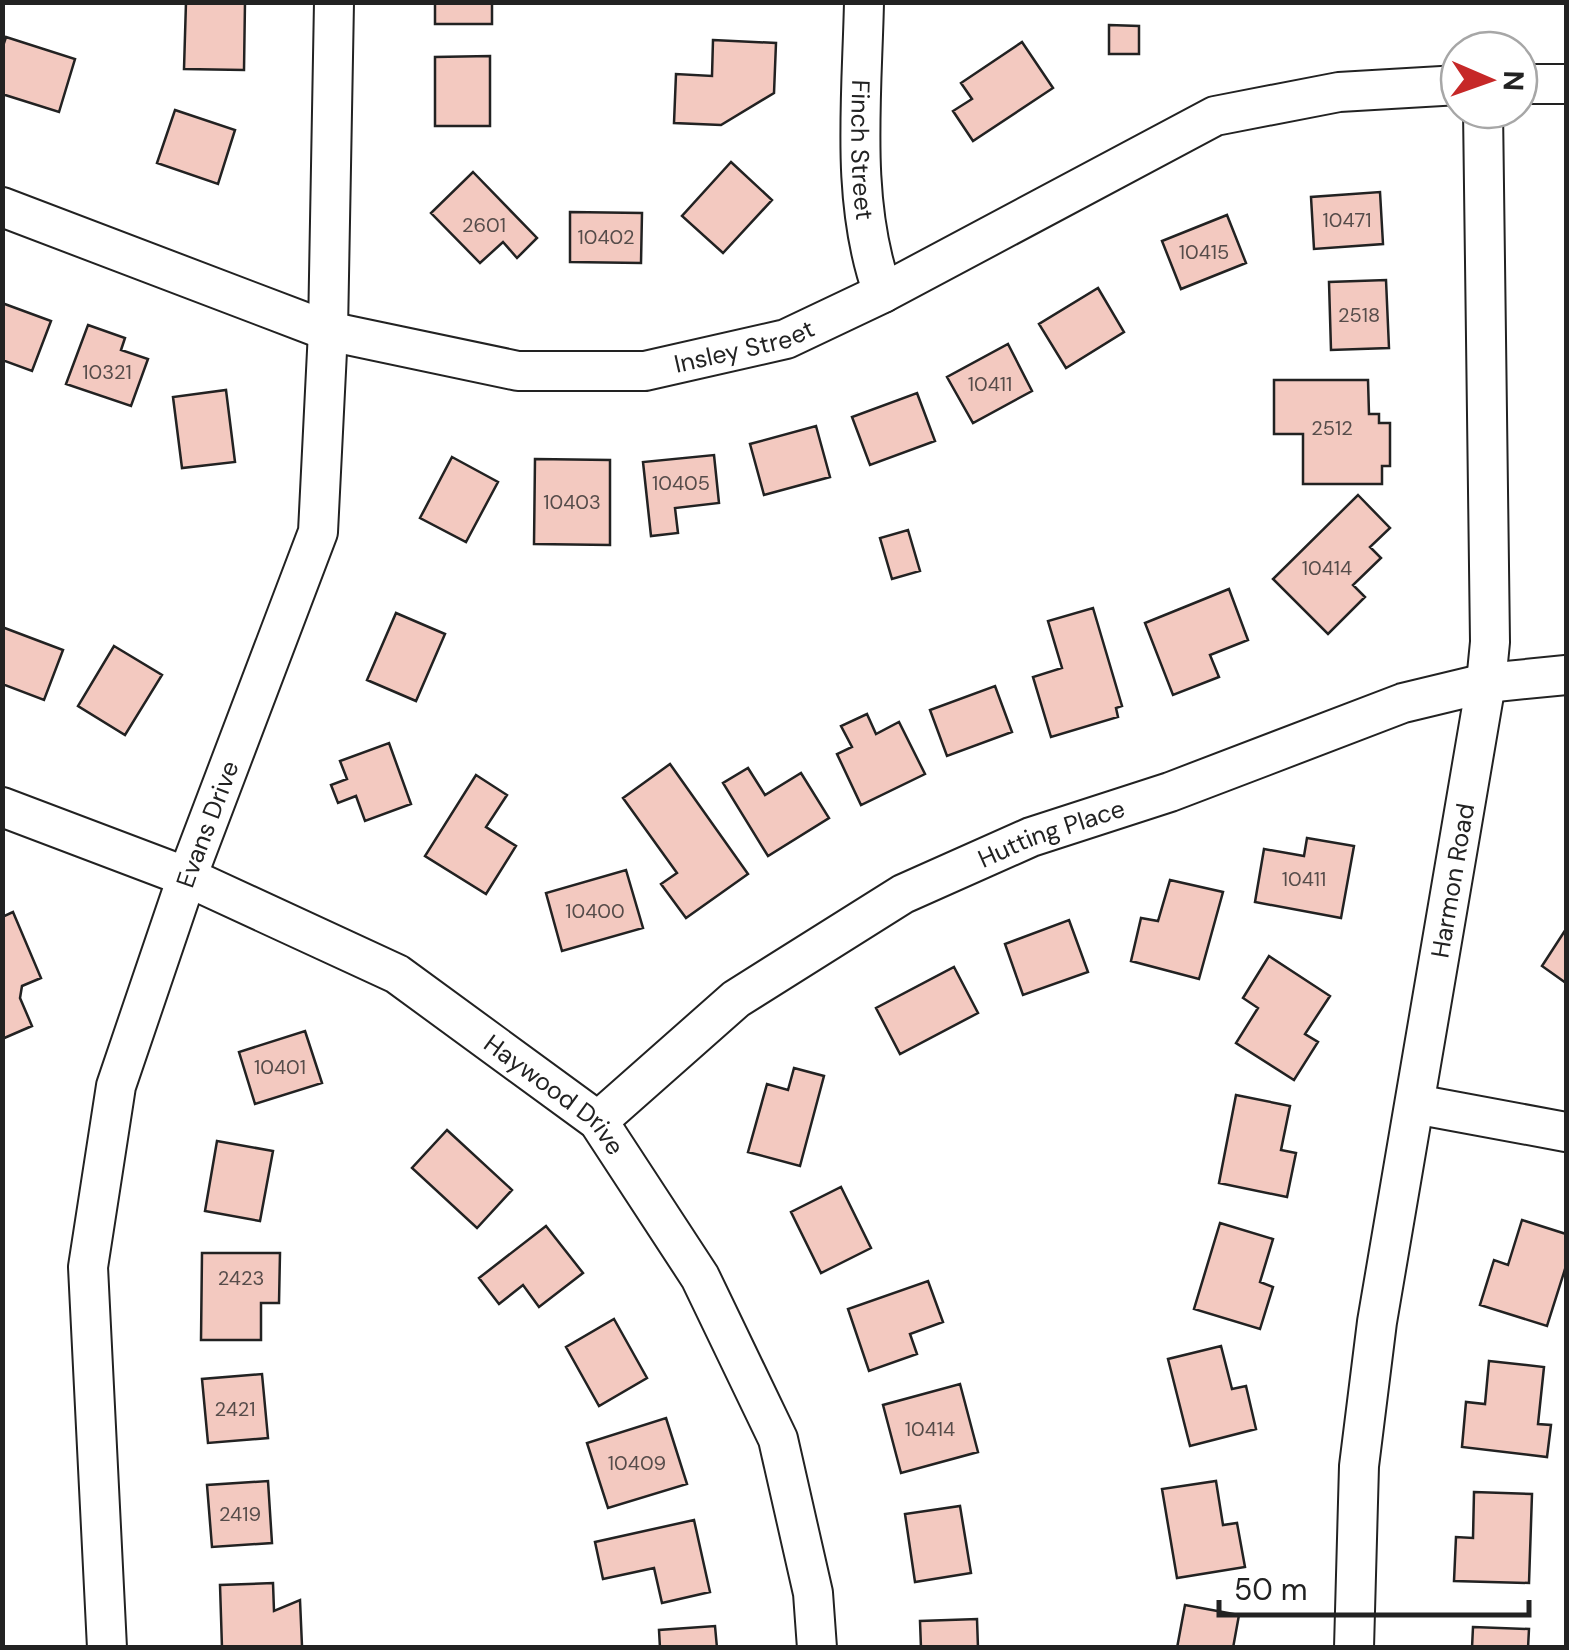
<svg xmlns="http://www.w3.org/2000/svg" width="1569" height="1650" viewBox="0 0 1569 1650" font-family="'DM Sans',sans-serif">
	<rect width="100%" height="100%" fill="#fff"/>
	<!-- building -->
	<path fill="#f3c9c0" stroke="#222" stroke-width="2.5" d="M 186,2 L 245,2 L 244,70 L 184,69 Z
		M 435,2 L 492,2 L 492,24 L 435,24 Z
		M 1109,25 L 1139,26 L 1139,54 L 1109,54 Z
		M 6,37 L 75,59 L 59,112 L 2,94 L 2,49 Z
		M 713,40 L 776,43 L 774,93 L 721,125 L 674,123 L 676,74 L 712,76 Z
		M 1022,42 L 1053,88 L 973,141 L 953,111 L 972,99 L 961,83 Z
		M 490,56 L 490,126 L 435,126 L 435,57 Z
		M 175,110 L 235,130 L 218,184 L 157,163 Z
		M 731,162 L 772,200 L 723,253 L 682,216 Z
		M 473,172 L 537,238 L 517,258 L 503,242 L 480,263 L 431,213 Z
		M 1380,192 L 1383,244 L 1314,249 L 1311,197 Z
		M 570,212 L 642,213 L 641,263 L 570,262 Z
		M 1227,215 L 1246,263 L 1181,289 L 1162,241 Z
		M 1386,280 L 1389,348 L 1331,350 L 1329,282 Z
		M 1098,288 L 1124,332 L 1066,368 L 1039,324 Z
		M 2,303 L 51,321 L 32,371 L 2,360 Z
		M 88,325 L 125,338 L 121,350 L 148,359 L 131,406 L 66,384 Z
		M 1008,344 L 1032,391 L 973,423 L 947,377 Z
		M 1274,380 L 1368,380 L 1369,414 L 1379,414 L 1379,423 L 1390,423 L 1390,466 L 1382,466 L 1382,484 L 1303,484 L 1303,434 L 1274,434 Z
		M 226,390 L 235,462 L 182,468 L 173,397 Z
		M 917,393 L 935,441 L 870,465 L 852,417 Z
		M 816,426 L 830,477 L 764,495 L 750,444 Z
		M 714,455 L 719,503 L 675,508 L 678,533 L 651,536 L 643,462 Z
		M 452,457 L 498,482 L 466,542 L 420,518 Z
		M 535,459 L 610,460 L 610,545 L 534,544 Z
		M 1358,495 L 1390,528 L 1370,547 L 1381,558 L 1353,585 L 1365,597 L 1328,634 L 1273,579 Z
		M 908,530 L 920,571 L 892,579 L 880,538 Z
		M 1229,589 L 1248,640 L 1210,655 L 1219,677 L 1173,695 L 1145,623 Z
		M 1093,608 L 1122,706 L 1116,708 L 1118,717 L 1051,737 L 1033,677 L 1062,668 L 1048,621 Z
		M 396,613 L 445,634 L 416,701 L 367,680 Z
		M 2,627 L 63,650 L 44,700 L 2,684 Z
		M 114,646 L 162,675 L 125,735 L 78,706 Z
		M 995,686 L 1012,732 L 947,756 L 930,710 Z
		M 867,714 L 876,734 L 899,722 L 925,774 L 861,805 L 837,754 L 852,747 L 841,726 Z
		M 389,743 L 411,804 L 365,821 L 356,796 L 338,803 L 331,785 L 347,779 L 340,761 Z
		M 670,764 L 748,874 L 686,918 L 661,884 L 677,873 L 623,798 Z
		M 748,768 L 765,795 L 801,773 L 829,818 L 768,856 L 723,783 Z
		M 476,775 L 507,795 L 486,827 L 516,846 L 486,894 L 425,856 Z
		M 1307,838 L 1354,846 L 1341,918 L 1255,902 L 1264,849 L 1304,856 Z
		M 626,870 L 643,928 L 562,951 L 546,893 Z
		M 1170,880 L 1223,892 L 1199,979 L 1131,961 L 1141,918 L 1158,921 Z
		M 13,912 L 41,978 L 22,986 L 20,998 L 32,1026 L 2,1039 L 2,917 Z
		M 1069,920 L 1088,972 L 1023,995 L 1005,944 Z
		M 1566,929 L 1566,983 L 1542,966 Z
		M 1269,956 L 1330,996 L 1305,1034 L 1318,1042 L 1294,1080 L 1236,1043 L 1258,1008 L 1243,998 Z
		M 954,967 L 978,1013 L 900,1054 L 876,1008 Z
		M 305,1031 L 322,1083 L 255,1104 L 239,1052 Z
		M 794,1068 L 824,1076 L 800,1166 L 748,1152 L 767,1084 L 788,1090 Z
		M 1236,1095 L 1290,1106 L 1281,1150 L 1296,1153 L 1287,1197 L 1219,1183 Z
		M 447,1130 L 512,1190 L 477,1228 L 412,1168 Z
		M 217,1141 L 273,1151 L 260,1221 L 205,1211 Z
		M 841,1187 L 871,1248 L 821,1273 L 791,1212 Z
		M 1522,1220 L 1566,1234 L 1566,1266 L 1547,1326 L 1480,1305 L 1494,1260 L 1508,1265 Z
		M 1220,1223 L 1273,1239 L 1260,1282 L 1273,1287 L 1260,1329 L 1194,1309 Z
		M 546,1226 L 583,1273 L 539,1307 L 523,1285 L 499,1304 L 479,1278 Z
		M 202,1253 L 280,1253 L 279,1303 L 261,1303 L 261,1340 L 201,1340 Z
		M 928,1281 L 943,1322 L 910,1334 L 917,1354 L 869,1371 L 848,1309 Z
		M 614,1319 L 647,1378 L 599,1406 L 566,1347 Z
		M 1221,1346 L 1232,1389 L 1246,1386 L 1256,1429 L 1190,1446 L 1168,1359 Z
		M 1489,1361 L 1544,1367 L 1538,1424 L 1551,1425 L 1547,1457 L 1462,1447 L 1466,1402 L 1485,1404 Z
		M 262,1374 L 268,1438 L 208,1443 L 202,1379 Z
		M 960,1384 L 978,1452 L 901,1473 L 883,1405 Z
		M 666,1418 L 687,1484 L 608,1508 L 587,1443 Z
		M 268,1481 L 272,1543 L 212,1547 L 207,1485 Z
		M 1216,1481 L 1223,1525 L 1237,1523 L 1245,1567 L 1177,1578 L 1162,1489 Z
		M 1474,1492 L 1532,1494 L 1529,1583 L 1454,1581 L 1456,1537 L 1473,1538 Z
		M 960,1506 L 971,1573 L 915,1582 L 905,1514 Z
		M 694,1520 L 710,1592 L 662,1603 L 654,1568 L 603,1579 L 595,1542 Z
		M 273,1583 L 274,1611 L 300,1600 L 302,1646 L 222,1648 L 220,1585 Z
		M 1185,1605 L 1239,1615 L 1233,1648 L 1177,1648 Z
		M 977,1619 L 978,1648 L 921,1648 L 920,1621 Z
		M 715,1626 L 717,1648 L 660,1648 L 659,1630 Z
		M 1473,1627 L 1529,1629 L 1528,1648 L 1472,1648 Z"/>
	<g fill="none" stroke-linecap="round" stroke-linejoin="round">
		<!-- street casing -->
		<g stroke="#222" stroke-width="42">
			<g id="street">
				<path id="s1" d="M 864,2 C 862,98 850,202 883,293"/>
				<path d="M 1519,84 L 1566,84"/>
				<path id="s2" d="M 2,207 L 328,331 L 518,371 L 645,371 L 786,339 L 883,293 L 1215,116 L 1339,92 L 1459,85"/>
				<path id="s3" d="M 2,807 L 187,877 L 397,974 L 598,1121 L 700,1277 L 778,1439 L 813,1593 L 817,1648"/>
				<path d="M 1415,1104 L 1566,1132"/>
				<path id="s4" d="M 598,1121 L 736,999 L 903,894 L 1031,837 L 1170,792 L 1403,703 L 1486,683 L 1566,675"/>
				<path id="s5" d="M 107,1648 L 88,1267 L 116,1086 L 187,877 L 318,532 L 328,331 L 334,2"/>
				<path id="s6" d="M 1354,1648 L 1359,1466 L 1377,1322 L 1486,683 L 1490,642 L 1483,110"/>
			</g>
		</g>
		<!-- street -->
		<use href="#street" stroke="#fff" stroke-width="38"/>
	</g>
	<g text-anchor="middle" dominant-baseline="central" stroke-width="8" stroke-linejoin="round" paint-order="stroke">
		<!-- number labels -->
		<g font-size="20" fill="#564c4a">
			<text x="1347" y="220">10471</text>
			<text x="484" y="225">2601</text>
			<text x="606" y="237">10402</text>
			<text x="1204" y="252">10415</text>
			<text x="1359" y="315">2518</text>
			<text x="107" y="372">10321</text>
			<text x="990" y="384">10411</text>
			<text x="1332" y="428">2512</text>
			<text x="681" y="483">10405</text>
			<text x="572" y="502">10403</text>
			<text x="1327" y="568">10414</text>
			<text x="1304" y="879">10411</text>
			<text x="595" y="911">10400</text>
			<text x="280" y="1067">10401</text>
			<text x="241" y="1278">2423</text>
			<text x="235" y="1409">2421</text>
			<text x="930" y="1429">10414</text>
			<text x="637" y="1463">10409</text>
			<text x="240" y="1514">2419</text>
		</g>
		<!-- street labels -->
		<g font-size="25" fill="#222" stroke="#fff">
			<text stroke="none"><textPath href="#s1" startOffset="148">Finch Street</textPath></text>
			<text stroke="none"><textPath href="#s2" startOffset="772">Insley Street</textPath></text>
			<text stroke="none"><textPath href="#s5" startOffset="842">Evans Drive</textPath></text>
			<text stroke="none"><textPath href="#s4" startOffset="542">Hutting Place</textPath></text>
			<text stroke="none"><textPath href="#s6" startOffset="775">Harmon Road</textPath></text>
			<text stroke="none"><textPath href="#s3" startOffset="628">Haywood Drive</textPath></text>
		</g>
	</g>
	<!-- border -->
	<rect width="1569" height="1650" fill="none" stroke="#222222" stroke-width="10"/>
	<!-- north arrow -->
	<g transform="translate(1489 80) rotate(92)"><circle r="48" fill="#ffffff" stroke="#a7a7a7" stroke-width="2.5"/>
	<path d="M0-8L18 38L0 25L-18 38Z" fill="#c62828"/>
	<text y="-15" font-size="28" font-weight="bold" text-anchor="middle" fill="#222222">N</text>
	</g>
	<!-- scale -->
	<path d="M1219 1600v15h310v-15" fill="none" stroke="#222222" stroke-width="5"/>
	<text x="1234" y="1600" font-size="30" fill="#222222" stroke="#ffffff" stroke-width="8" paint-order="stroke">50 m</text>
</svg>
